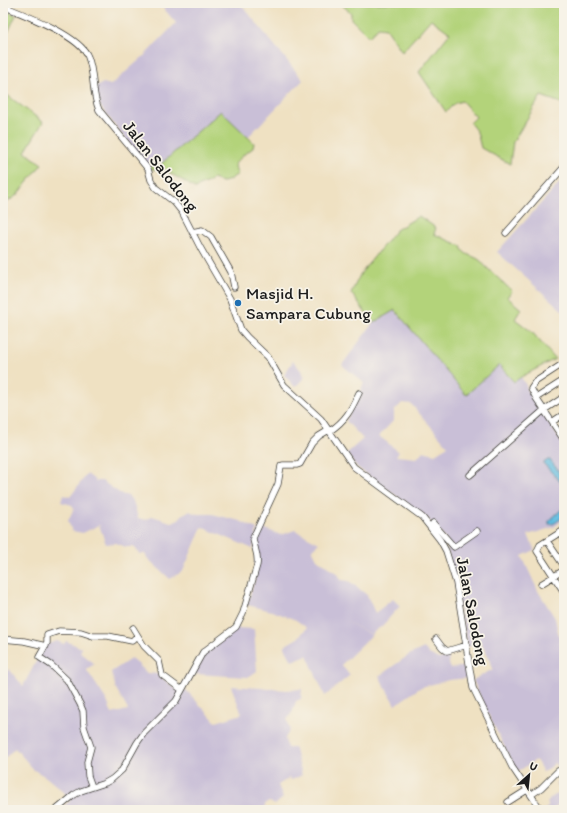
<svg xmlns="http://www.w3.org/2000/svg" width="567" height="813" viewBox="0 0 567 813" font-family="Itim,sans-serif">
	<rect width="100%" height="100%" fill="#f7f3e8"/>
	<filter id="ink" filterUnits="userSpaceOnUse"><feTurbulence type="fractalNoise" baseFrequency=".025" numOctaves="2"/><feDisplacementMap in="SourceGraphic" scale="8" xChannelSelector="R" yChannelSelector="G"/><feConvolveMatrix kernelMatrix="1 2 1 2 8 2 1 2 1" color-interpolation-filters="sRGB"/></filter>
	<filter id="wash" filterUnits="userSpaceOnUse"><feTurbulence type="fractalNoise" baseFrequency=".012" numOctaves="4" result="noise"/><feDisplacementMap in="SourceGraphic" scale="16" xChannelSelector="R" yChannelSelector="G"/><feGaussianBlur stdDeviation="0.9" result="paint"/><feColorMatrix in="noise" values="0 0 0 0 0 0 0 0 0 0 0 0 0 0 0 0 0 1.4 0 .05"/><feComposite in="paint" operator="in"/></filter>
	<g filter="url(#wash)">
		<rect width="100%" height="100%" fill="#efe1c2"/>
		<!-- industrial -->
		<path fill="#c9bfd7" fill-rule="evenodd" d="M 159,3 L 240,3 L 303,80 L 248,137 L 221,112 L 161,164 L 149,166 L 136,153 L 100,106 L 95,88 L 103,83 L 111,85 L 145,55 L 176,23 Z
			M 564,178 L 564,312 L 497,252 Z
			M 395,310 L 466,394 L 499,365 L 514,382 L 521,377 L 527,387 L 527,391 L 541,409 L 564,447 L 564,519 L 554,527 L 528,535 L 535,550 L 522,556 L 538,591 L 555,618 L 564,659 L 564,776 L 555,762 L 549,769 L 543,772 L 536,760 L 517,772 L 484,706 L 473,680 L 493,669 L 486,652 L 480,642 L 468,647 L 447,549 L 451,546 L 428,519 L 358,468 L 346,454 L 363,439 L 346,421 L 364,383 L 342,365 L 373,323 ZM 402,403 L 411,404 L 448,446 L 435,454 L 423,451 L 417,458 L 396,456 L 399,452 L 379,436 L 394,420 L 394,411 Z
			M 293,361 L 300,369 L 305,377 L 295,387 L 284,375 Z
			M 87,474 L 96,481 L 102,481 L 121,494 L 128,496 L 133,501 L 138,518 L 146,520 L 152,516 L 171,522 L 177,521 L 183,514 L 189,511 L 197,514 L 212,514 L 240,521 L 257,529 L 253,549 L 202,527 L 183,571 L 170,579 L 147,558 L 145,554 L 140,554 L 134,547 L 126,547 L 116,543 L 106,544 L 99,525 L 83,533 L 72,531 L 68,521 L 74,508 L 72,505 L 61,502 L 63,495 L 70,497 Z
			M 260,527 L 281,535 L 295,530 L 319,543 L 313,548 L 313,551 L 317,559 L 338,574 L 341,580 L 349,581 L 367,595 L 375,613 L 393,599 L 400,606 L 382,626 L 371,634 L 344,620 L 372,635 L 341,665 L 350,675 L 325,696 L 307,655 L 292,661 L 284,646 L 298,638 L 307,628 L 296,620 L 272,611 L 247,605 L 255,579 L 255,540 Z
			M 237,628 L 254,629 L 257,671 L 248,677 L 194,674 L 201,656 Z
			M 57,641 L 64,644 L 66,641 L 82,648 L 80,652 L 95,664 L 86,669 L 107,701 L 112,714 L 128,710 L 115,687 L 115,685 L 111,672 L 132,658 L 147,673 L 157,674 L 179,691 L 186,690 L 216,722 L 242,714 L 231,686 L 287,690 L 302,689 L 301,699 L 296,701 L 293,711 L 287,720 L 290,730 L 285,738 L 287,748 L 294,748 L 295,750 L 302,775 L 292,780 L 289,778 L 278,785 L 283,798 L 275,805 L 270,802 L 266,803 L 263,810 L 59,810 L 70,801 L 64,792 L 46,777 L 34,770 L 15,748 L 6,757 L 3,754 L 3,674 L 9,669 L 23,686 L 45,645 Z
			M 424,648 L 429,654 L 439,659 L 448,656 L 450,668 L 469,666 L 469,678 L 449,680 L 421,687 L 395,705 L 379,676 L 409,655 Z
			M 564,779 L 564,796 L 560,803 L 552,810 L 544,810 L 549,806 L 547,803 L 551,798 L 561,791 L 556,784 Z"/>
		<!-- green -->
		<path fill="#b3d37a" stroke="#68784b" d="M 340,3 L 564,3 L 564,104 L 541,96 L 513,142 L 510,164 L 481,148 L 477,132 L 470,123 L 476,117 L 462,101 L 455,103 L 446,112 L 419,72 L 450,33 L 431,19 L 402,52 L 386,28 L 378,27 L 369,37 L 351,19 L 351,13 Z
			M 3,10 L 16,15 L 3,43 Z
			M 3,92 L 43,122 L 25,152 L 42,164 L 17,195 L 3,205 Z
			M 221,111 L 254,143 L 253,148 L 243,155 L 235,164 L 236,171 L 238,174 C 227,181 226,185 213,179 C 207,184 201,183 196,189 C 181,180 168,169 151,169 L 149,166 L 161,164 Z
			M 419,216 L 436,228 L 434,234 L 461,246 C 463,258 478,254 484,265 L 512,291 L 507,297 L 521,309 L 515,319 L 532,332 L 555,359 L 521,377 L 514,382 L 499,365 L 466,395 L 395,310 L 373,323 L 351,293 L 361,273 L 396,230 Z"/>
		<!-- water -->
		<path fill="#62bce0" stroke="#3f6c7e" d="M 548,460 L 550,460 L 558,470 L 561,479 L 564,482 L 564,486 L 543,463 Z
			M 564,507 L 564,516 C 560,519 555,525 549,524 L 549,521 Z"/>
	</g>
	<g filter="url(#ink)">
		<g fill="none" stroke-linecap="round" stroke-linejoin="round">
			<!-- minor casing -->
			<g stroke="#3c3a35" stroke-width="7">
				<path id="minor" d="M 3,6 C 23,14 81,36 88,57 C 95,75 91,91 99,110 L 148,169 L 151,180 L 156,188 L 174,202 L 182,212 L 201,249 L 230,299 L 241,330 L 247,337 L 268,357 L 284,385 L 321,419 L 354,467 L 422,517 L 440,540 L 446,551 L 456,583 L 473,688 L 512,767 L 541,810
					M 192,232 L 202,230 L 211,237 L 231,272 L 234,287
					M 506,233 L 564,167
					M 564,363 L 535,382 L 531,388 L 536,398 L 564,440
					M 536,398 L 564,380
					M 552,422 L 564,414
					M 330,431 C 346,420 351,410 359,393
					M 470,475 L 544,410 L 564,397
					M 433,523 L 454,547 L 477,531
					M 564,530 L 540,545 L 537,551 L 564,592
					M 559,533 L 564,539
					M 547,541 L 564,566
					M 541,584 L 564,570
					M 133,628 L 144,646 L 159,661 L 162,675 L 182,690
					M 3,639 L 24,641 L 46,646
					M 436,639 L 442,647 L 447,651 L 467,645
					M 92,787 L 88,776 L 87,762 L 91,747 L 84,727 L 83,711 L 80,704 L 67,680 L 51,665 L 39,657 L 47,643 L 47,635 L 59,631 L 81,632 L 93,636 L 108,636 L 132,641 L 137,636
					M 531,795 L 541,788 L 558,771
					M 508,802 L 527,790
					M 56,810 L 74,795 L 81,791 L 105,783 L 112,779 L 122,770 L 137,743 L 144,733 L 176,701 L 203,652 L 236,627 L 243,613 L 257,565 C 259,555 254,548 253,538 L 278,484 L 281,466 L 283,465 L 297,465 L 300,464 L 312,443 L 319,436 L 329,430"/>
			</g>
			<!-- minor -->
			<use href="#minor" stroke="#fff" stroke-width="5.5"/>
		</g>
	</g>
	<!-- markers -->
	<circle fill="#1f6fb2" stroke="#f7f3e8" stroke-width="1.5" cx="238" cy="303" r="4"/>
	<g text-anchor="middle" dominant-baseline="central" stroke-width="3.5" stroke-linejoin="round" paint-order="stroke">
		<!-- street labels -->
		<g font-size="17" fill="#1c1c1c" stroke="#f7f3e8">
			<text transform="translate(161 166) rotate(52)">Jalan Salodong</text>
			<text transform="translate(473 611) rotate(79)">Jalan Salodong</text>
		</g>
		<!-- poi labels -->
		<g font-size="17" fill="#1c1c1c" stroke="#f7f3e8" text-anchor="start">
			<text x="246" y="293">Masjid H.<tspan x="246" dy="20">Sampara Cubung</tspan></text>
		</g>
	</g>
	<!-- margin -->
	<rect width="567" height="813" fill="none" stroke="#f7f3e8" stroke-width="16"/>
	<!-- north arrow -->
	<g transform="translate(529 775) rotate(27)" stroke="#f7f3e8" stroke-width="3" paint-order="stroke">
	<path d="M0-3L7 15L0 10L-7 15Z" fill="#1c1c1c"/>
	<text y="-6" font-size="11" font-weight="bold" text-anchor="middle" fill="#1c1c1c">U</text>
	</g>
</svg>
